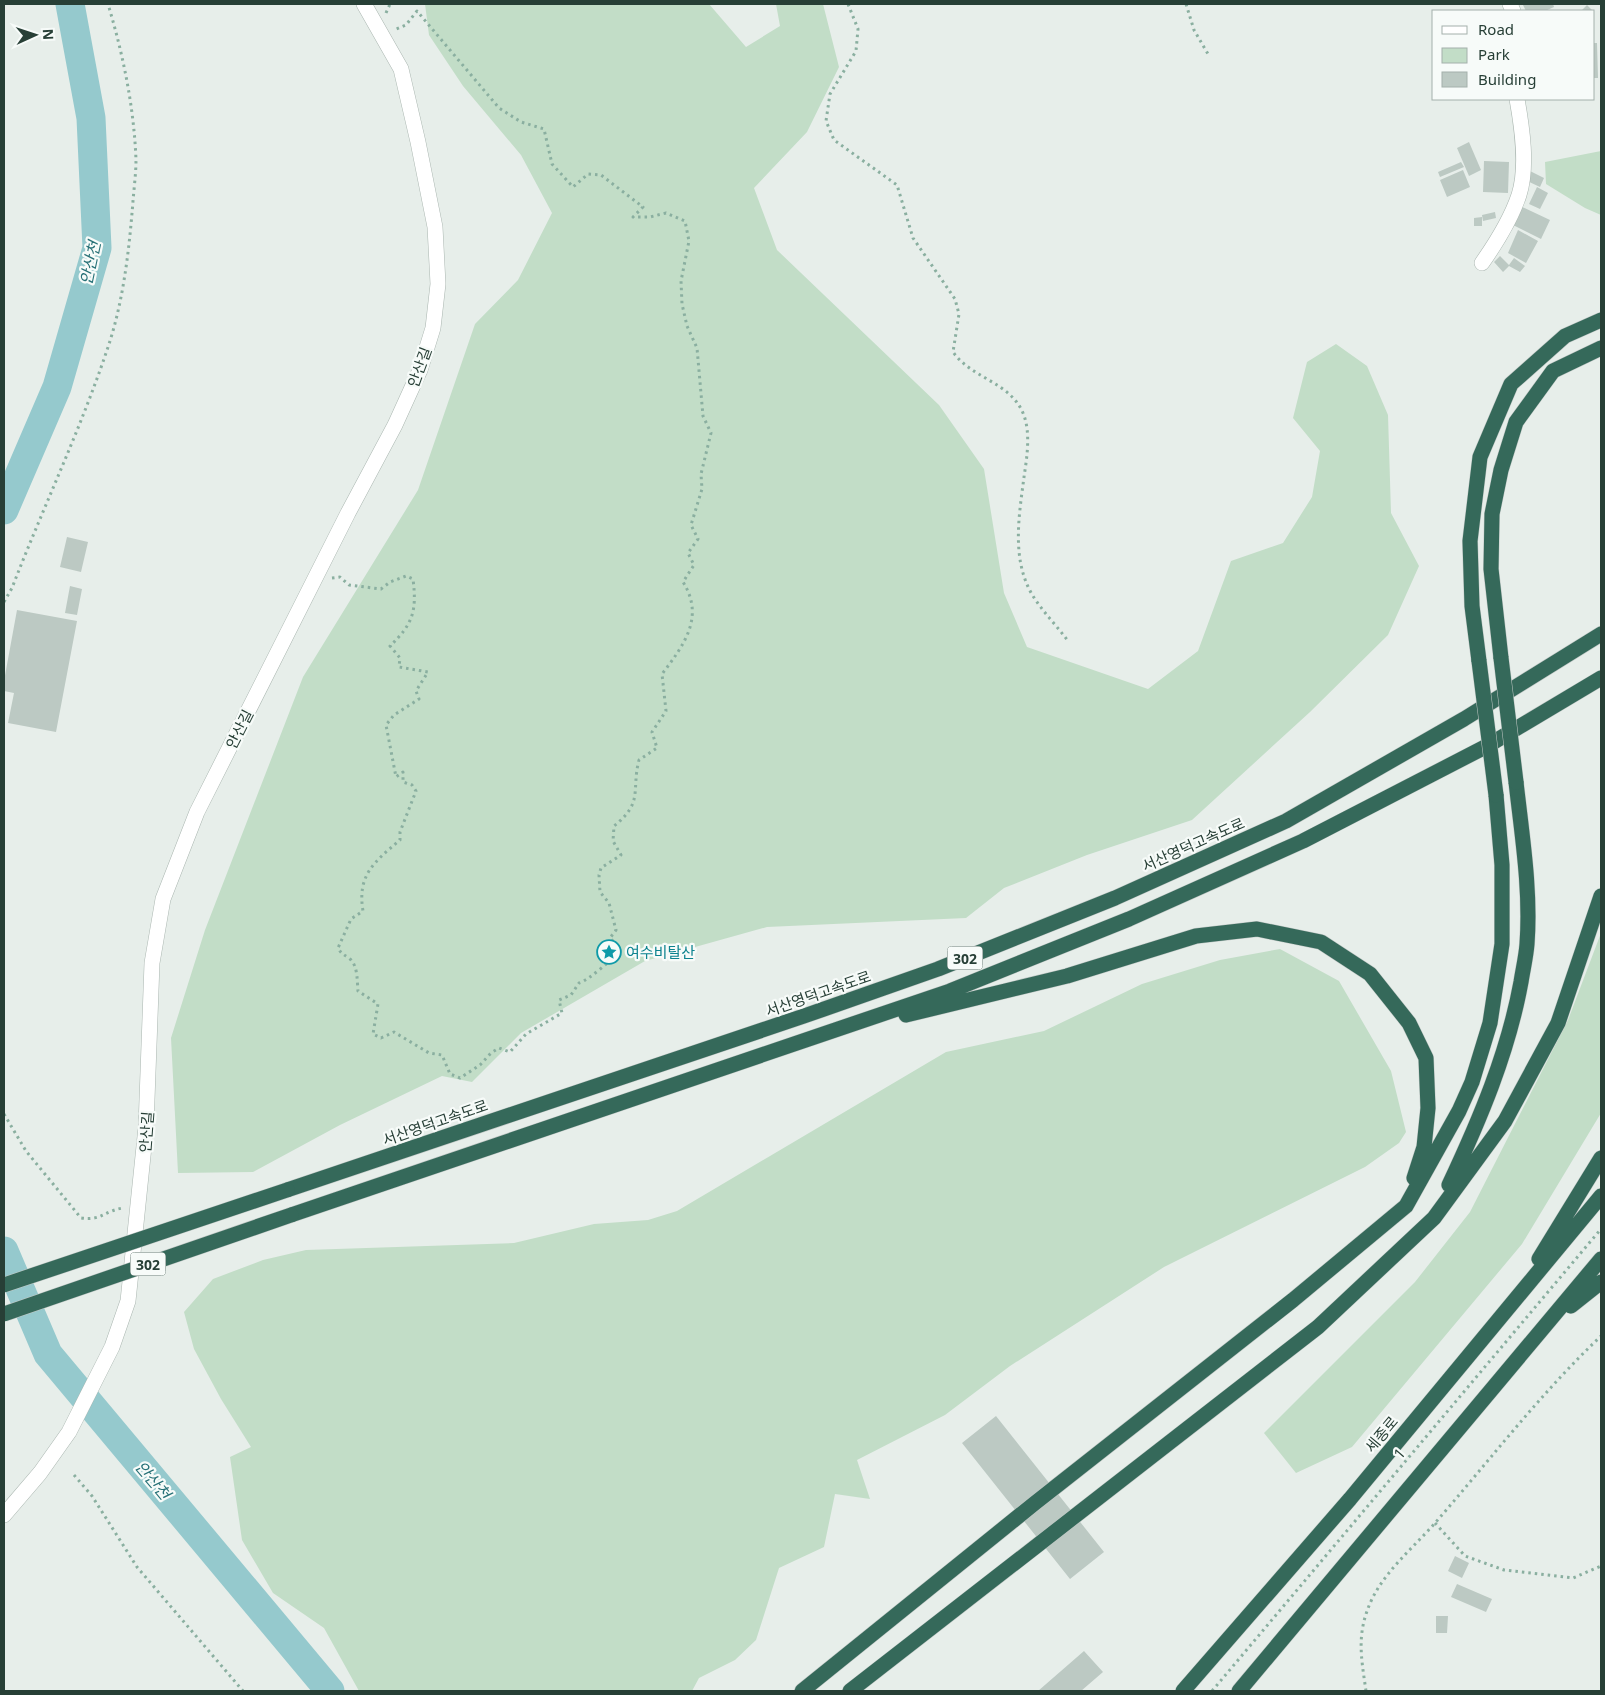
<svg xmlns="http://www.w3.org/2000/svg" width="1605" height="1695" viewBox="0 0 1605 1695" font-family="'Noto Sans','Noto Sans KR',sans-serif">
	<rect width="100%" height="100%" fill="#e7eeea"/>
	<!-- green -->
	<path fill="#c2ddc7" d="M 425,4 L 709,4 L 746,47 L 780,26 L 776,4 L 823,4 L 839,67 L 807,132 L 754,188 L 777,250 L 939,405 L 984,469 L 1004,593 L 1027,647 L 1148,689 L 1198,651 L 1231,561 L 1283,543 L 1312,497 L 1320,451 L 1293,418 L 1307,362 L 1336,344 L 1367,366 L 1388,415 L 1391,513 L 1419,566 L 1388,635 L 1310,712 L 1192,820 L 1087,855 L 1004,888 L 966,918 L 767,927 L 645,961 L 521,1033 L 472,1082 L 442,1076 L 340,1125 L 253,1172 L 178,1173 L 171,1038 L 205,930 L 303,677 L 418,490 L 475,324 L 518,280 L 552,213 L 521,155 L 463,86 L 429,35 Z
		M 1601,151 L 1601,215 L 1585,208 L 1546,184 L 1545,162 Z
		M 1601,933 L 1601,1113 L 1522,1244 L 1352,1447 L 1296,1473 L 1264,1433 L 1415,1282 L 1470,1212 L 1568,1020 Z
		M 1280,949 L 1339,981 L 1391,1071 L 1406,1132 L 1399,1143 L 1365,1167 L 1164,1267 L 1010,1366 L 945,1415 L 857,1460 L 870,1499 L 835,1494 L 824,1547 L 779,1568 L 756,1640 L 735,1660 L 699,1678 L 692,1691 L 359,1691 L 324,1628 L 273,1593 L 242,1540 L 230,1457 L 251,1447 L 221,1399 L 194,1349 L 184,1312 L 213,1279 L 263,1260 L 306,1250 L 514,1243 L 594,1224 L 648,1220 L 677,1211 L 946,1052 L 1044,1031 L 1142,984 L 1220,960 Z"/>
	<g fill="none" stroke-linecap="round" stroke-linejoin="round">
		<!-- river -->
		<path stroke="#95c9cd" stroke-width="29" d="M 4,510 L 57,387 L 97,248 L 91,118 L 70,4
			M 4,1251 L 48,1354 L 330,1691"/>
	</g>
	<!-- building -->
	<path fill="#bcc9c3" d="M 1526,4 L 1553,4 L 1554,7 L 1545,11 L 1526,11 L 1523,5 Z
		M 1587,5 L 1593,11 L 1581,11 Z
		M 1594,43 L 1597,43 L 1598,78 L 1594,78 Z
		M 1469,142 L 1481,170 L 1469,176 L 1457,148 Z
		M 1484,161 L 1509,162 L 1508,193 L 1483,192 Z
		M 1461,162 L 1464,167 L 1440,177 L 1438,172 Z
		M 1463,170 L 1470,187 L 1447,197 L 1440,180 Z
		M 1528,170 L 1544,178 L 1540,187 L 1523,179 Z
		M 1537,187 L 1548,193 L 1540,209 L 1529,204 Z
		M 1518,205 L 1550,220 L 1541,239 L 1509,223 Z
		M 1495,212 L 1496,218 L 1483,221 L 1482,215 Z
		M 1482,217 L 1482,226 L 1474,226 L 1474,218 Z
		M 1518,230 L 1538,241 L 1526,263 L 1508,253 Z
		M 1500,256 L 1509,265 L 1514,258 L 1525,266 L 1520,272 L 1509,266 L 1503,272 L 1494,262 Z
		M 67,537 L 88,542 L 81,572 L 60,567 Z
		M 70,586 L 82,589 L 77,615 L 65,613 Z
		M 17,610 L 77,621 L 56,732 L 8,723 L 14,693 L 4,691 L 4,681 Z
		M 996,1416 L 1104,1552 L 1070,1579 L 962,1443 Z
		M 1455,1556 L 1469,1563 L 1462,1578 L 1448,1571 Z
		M 1457,1584 L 1492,1599 L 1486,1612 L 1451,1597 Z
		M 1436,1616 L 1448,1616 L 1447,1633 L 1436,1633 Z
		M 1084,1651 L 1103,1672 L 1081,1691 L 1038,1691 Z"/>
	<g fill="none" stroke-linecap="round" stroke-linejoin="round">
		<!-- minor casing -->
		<g stroke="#aab6b0" stroke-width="16">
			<path id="minor" d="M 1510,4 L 1513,11
				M 1482,263 C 1496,243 1511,219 1519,195 C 1528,167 1522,127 1517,99
				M 4,1515 L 40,1473 L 69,1432 L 112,1347 L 128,1301 L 146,1127 L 152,963 L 163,899 L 197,812 L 348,513 L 395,425 L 420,370 L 433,328 L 438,284 L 435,227 L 418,142 L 401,69 L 364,4"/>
		</g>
		<!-- highway casing -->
		<g stroke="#c3c9c7" stroke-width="16">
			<path id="highway" d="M 1501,658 L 1491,569 L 1492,514 L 1501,470 L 1516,422 L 1553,371 L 1601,348
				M 1479,661 L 1472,606 L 1470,541 L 1480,457 L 1511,384 L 1565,336 L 1601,320
				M 906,1015 L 1067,976 L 1196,936 L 1257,929 L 1321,942 L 1370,974 L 1409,1023 L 1426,1058 L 1428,1108 L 1424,1147 L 1414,1178
				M 1449,1185 C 1480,1119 1508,1053 1521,982 C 1523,969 1526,957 1527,944 C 1531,890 1522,836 1516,782
				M 287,1190 L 804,1016 L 938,969 L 1115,898 L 1286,821 L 1464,719 L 1601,634
				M 291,1215 L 950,991 L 1129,919 L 1303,841 L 1487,746 L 1601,678
				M 1539,1259 L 1601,1158
				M 1571,1306 L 1601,1282
				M 802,1691 L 1035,1503 L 1293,1300 L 1406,1206 L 1459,1111 L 1472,1082 L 1490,1023 L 1502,944 L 1502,865 L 1496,795
				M 850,1691 L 1318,1327 L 1434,1218 L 1505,1121 L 1558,1023 L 1601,896
				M 1183,1691 L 1350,1499 L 1601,1196
				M 1239,1691 L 1601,1259"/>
		</g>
		<!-- path -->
		<path stroke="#8aafa0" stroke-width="3" stroke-dasharray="2.5 4" stroke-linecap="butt" d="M 848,4 L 858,29 L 856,51 L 830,94 L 826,121 L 834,140 L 897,185 L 913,238 L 955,299 L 959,314 L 953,352 C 971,378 1010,382 1023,413 C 1031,432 1027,457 1024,477 C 1019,516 1011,560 1033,596 C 1043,612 1057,626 1068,641
			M 1186,4 L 1194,30 L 1208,54
			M 386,13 L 390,4
			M 332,578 L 340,577 L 349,585 L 381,589 L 390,582 L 406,576 L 413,579 C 417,611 413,624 390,646 L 400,658 L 399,667 L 428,672 L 416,691 L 419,699 L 394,715 L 386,725 L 396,777 L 403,772 L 403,782 L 412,785 L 416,791 L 400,832 L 400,840 C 374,862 357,875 363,911 L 351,919 L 338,948 C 341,954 345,955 350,959 C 358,966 357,981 358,991 L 378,1004 L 373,1034 L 381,1038 L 394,1032 L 429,1053 L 442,1055 L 450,1074 L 460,1078 L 480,1065 L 491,1053 L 499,1048 L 510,1052 L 526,1034 L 562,1013 L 559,1000 L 571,995 L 579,983 C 589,980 611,960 619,952 L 619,947 L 610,938 L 616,930 L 609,903 L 600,892 L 599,875 L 601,868 L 621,855 L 613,841 L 614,826 C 644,802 631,791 639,760 L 657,748 L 652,732 L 666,711 L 662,674 C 684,645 705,617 683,582 L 694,565 L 688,553 L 698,539 L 691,525 L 702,489 L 701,474 L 711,433 L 703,416 L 697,348 L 687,326 L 682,304 L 681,281 L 689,241 L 685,221 L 666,213 L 650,217 L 633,217 L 643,207 L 601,175 L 588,174 L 573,187 L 552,164 L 544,129 L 521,122 L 499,108 L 417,11 L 406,25 L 394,30
			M 4,602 L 12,588 C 42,510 79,433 106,353 C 123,305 129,252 133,201 C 134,188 136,173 136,160 C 134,107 123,54 108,4
			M 4,1114 L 26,1151 L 81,1218 C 101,1221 104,1211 123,1208
			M 74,1475 L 92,1496 L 137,1567 L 243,1691
			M 1435,1523 L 1465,1556 L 1504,1570 L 1573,1578 L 1601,1566
			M 1212,1691 L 1601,1229
			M 1366,1691 C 1361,1656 1356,1633 1372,1599 C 1387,1569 1413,1548 1435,1523 C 1490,1460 1540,1394 1601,1336"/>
		<!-- minor -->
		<use href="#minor" stroke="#fff" stroke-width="15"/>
		<!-- highway -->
		<use href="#highway" stroke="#35695a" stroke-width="15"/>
		<!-- highway-bridge casing -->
		<g stroke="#c3c9c7" stroke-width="16" stroke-linecap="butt">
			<path id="highway-bridge" d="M 1501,658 L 1516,782
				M 1479,661 L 1496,795
				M 4,1285 L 287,1190
				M 4,1314 L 291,1215"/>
		</g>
		<!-- highway-bridge -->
		<use href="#highway-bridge" stroke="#35695a" stroke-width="15"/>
	</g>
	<!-- icons -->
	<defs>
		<g id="sight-ring" transform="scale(1.25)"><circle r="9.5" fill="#f7fbf9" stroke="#0f9aa8" stroke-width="1.5"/><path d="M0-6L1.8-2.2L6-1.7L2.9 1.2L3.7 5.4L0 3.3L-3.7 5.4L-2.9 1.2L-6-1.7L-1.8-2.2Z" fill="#0f9aa8"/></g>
	</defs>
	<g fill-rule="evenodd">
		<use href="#sight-ring" x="609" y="952"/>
	</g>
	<g text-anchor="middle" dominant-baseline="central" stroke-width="4.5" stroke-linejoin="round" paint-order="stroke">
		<!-- shield labels -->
		<g fill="#f7fbf9" stroke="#657770" stroke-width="1">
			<rect x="947.5" y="946.5" width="35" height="23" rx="4"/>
			<rect x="130.5" y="1252.5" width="35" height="23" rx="4"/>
		</g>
		<g font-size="14" font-weight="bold" fill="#273f36">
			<text x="965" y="958">302</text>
			<text x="148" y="1264">302</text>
		</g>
		<!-- street labels -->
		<g font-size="15" fill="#273f36" stroke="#f7fbf9">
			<text transform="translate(419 367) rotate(-70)">안산길</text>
			<text transform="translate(239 729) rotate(-63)">안산길</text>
			<text transform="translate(1193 844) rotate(-24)">서산영덕고속도로</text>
			<text transform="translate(818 993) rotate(-19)">서산영덕고속도로</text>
			<text transform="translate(435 1122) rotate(-19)">서산영덕고속도로</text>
			<text transform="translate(146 1132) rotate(-86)">안산길</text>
			<text transform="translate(1381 1434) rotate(-50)">세종로</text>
			<text transform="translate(1399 1453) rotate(-50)">1</text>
		</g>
		<!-- culture labels -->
		<g font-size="15" fill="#0d838f" stroke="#f7fbf9" text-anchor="start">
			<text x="626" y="952">여수비탈산</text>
		</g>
		<!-- water labels -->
		<g font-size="16" font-style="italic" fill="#267076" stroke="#f7fbf9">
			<text transform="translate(90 263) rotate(-78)">안산천</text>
			<text transform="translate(153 1480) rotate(50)">안산천</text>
		</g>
	</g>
	<!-- border -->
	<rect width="1605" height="1695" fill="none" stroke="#273f36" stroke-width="10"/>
	<!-- legend -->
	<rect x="1432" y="10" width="162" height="90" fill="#f7fbf9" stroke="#a4b0ab"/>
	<rect x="1442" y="26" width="25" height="8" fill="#ffffff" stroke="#a4b0ab"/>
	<text x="1478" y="35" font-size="15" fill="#273f36">Road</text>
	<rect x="1442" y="48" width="25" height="15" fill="#c2ddc7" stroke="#a4b0ab"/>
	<text x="1478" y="60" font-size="15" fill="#273f36">Park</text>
	<rect x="1442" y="72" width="25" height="15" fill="#bcc9c3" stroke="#a4b0ab"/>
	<text x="1478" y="85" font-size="15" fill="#273f36">Building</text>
	<!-- north arrow -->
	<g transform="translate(35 35) rotate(87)" stroke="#f7fbf9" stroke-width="4" paint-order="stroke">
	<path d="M0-4L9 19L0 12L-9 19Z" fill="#273f36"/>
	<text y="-8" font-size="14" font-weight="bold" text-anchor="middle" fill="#273f36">N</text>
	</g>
</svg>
